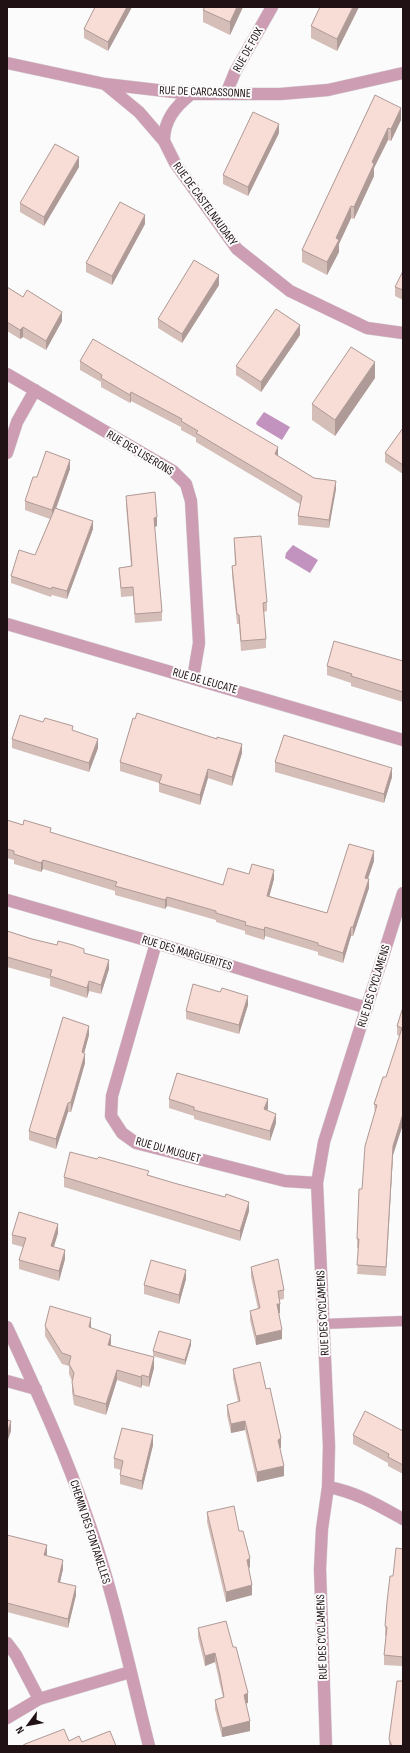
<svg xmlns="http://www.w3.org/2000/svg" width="410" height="1753" viewBox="0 0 410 1753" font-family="'Sofia Sans Condensed',sans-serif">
	<rect width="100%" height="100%" fill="#fbfbfb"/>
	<!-- water -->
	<path fill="#c293bf" d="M 264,412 L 290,427 L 282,440 L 257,425 L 256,423 Z
		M 293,545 L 318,560 L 310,573 L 285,558 L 286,553 Z"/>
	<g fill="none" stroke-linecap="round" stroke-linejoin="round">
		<!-- service casing -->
		<g stroke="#d8d6d6" stroke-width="11">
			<path id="service" d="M 323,1324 L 403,1321"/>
		</g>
		<!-- minor casing -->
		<g stroke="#d8d6d6" stroke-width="13">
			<path id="minor" d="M 7,63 L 105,84 L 191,94 L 280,94 L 328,90 L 403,73
				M 105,84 L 139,112 L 164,141 L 175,163 L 237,249 L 290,291 L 367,328 L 403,333
				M 226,94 L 235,72 L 272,7
				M 164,141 C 164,120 175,107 191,94
				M 7,374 L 173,471 L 186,484 L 191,501 L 199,643 L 193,678
				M 7,453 L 17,422 L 35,390
				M 7,624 L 403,740
				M 7,900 L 156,943 L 367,1008
				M 156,943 L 112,1096 L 111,1116 L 122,1133 L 136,1143 L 285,1181 L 317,1183
				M 7,1327 C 36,1390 66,1454 88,1520 C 114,1593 130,1671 149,1746
				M 7,1381 L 36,1389
				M 328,1487 C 356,1492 378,1505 403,1519
				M 7,1643 L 16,1655 L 39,1699
				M 7,1718 L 39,1699 L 130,1672
				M 326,1746 L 320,1569 L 322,1529 L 328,1487 L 329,1446 L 317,1183 L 324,1142 L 403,893"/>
		</g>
		<!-- service -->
		<use href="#service" stroke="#cd9db3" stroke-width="10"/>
		<!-- minor -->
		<use href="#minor" stroke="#cd9db3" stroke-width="12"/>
	</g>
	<!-- wall -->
	<path fill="#d5bdb8" d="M 95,7 L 132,7 L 108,51 L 84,38 L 84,29 Z
		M 205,7 L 243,7 L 230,35 L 203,22 L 203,10 Z
		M 359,7 L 337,51 L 311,38 L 311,26 Z
		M 375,95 L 401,120 L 391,141 L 388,140 L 374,168 L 374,176 L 354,219 L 351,218 L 339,244 L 339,252 L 327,275 L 302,262 L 302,250 Z
		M 279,133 L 248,196 L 223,184 L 223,175 Z
		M 79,167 L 44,226 L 20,212 L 20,203 Z
		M 145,224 L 112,285 L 86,272 L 86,263 Z
		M 403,271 L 403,300 L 395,296 L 395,287 Z
		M 219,285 L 182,343 L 158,328 L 158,319 Z
		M 7,287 L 62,321 L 46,350 L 23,337 L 20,339 L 7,331 Z
		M 300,335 L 261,392 L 236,375 L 236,366 Z
		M 80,361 L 278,456 L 314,478 L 336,489 L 329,528 L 298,525 L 298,516 L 300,504 L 196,442 L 196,438 L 181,430 L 181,427 L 131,401 L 130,403 L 101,387 L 101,382 L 80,370 Z
		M 375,378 L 335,436 L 312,420 L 312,404 Z
		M 403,428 L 403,474 L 385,462 L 385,453 Z
		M 70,469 L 56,509 L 93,529 L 67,599 L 52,595 L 51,597 L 11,583 L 11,576 L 35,555 L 50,519 L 25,510 L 25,501 L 37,477 Z
		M 126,496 L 157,526 L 154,527 L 162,612 L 162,621 L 135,623 L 133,596 L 121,597 L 119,568 L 131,566 L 126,505 Z
		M 234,538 L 267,602 L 267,611 L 264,612 L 266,639 L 266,648 L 241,651 L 239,624 L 237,624 L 232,575 L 232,566 L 235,565 Z
		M 403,661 L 403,702 L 351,686 L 351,683 L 327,675 L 327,666 Z
		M 43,722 L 73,731 L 98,748 L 89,772 L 12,748 L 12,739 Z
		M 242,753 L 232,786 L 208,778 L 200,805 L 159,792 L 159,783 L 120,771 L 120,762 Z
		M 275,762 L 392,777 L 384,803 L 275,772 Z
		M 7,820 L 223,885 L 249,874 L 274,879 L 269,896 L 327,913 L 374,861 L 368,879 L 369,888 L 353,936 L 351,936 L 343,963 L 318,955 L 318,952 L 265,936 L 264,940 L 245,934 L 245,931 L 216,922 L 216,920 L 167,906 L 165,909 L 115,895 L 115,891 L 43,869 L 41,872 L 14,864 L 14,860 L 7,858 Z
		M 7,931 L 32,939 L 84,953 L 109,969 L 101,994 L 89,991 L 87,998 L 50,986 L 50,979 L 7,967 Z
		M 248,1005 L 239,1034 L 186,1019 L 186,1011 Z
		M 403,1007 L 403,1124 L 393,1155 L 386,1276 L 357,1274 L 359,1249 L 357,1248 L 357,1239 L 362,1189 L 375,1113 L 374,1104 L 386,1077 L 400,1036 L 397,1035 L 397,1026 Z
		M 89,1035 L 84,1053 L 85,1063 L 71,1112 L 68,1112 L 56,1149 L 29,1140 L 29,1131 Z
		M 169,1099 L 268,1108 L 267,1111 L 276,1123 L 270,1141 L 194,1119 L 194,1116 L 169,1108 Z
		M 149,1175 L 249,1211 L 240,1241 L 64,1187 L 64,1177 Z
		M 58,1233 L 54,1247 L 65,1259 L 59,1281 L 19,1269 L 19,1260 L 23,1247 L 12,1244 L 12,1235 Z
		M 251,1267 L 284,1290 L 284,1299 L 279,1300 L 280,1313 L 279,1313 L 282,1339 L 256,1345 L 250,1320 L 250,1311 L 258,1309 L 251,1277 Z
		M 186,1279 L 179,1304 L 144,1294 L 144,1285 Z
		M 45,1326 L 91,1328 L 111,1345 L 154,1368 L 149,1387 L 142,1385 L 141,1388 L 117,1380 L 106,1415 L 74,1405 L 72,1392 L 72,1381 L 69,1374 L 69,1366 L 62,1364 L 45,1336 Z
		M 191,1345 L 185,1365 L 153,1356 L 153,1351 Z
		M 233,1369 L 281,1448 L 280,1448 L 284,1476 L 257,1482 L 245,1430 L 231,1433 L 227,1415 L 227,1405 L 238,1402 L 233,1378 Z
		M 403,1431 L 403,1474 L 388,1466 L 388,1463 L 353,1444 L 353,1435 Z
		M 153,1445 L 142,1490 L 120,1484 L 120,1475 L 121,1470 L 114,1468 L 114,1458 Z
		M 207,1512 L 250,1567 L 249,1568 L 252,1595 L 226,1602 L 207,1522 Z
		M 7,1535 L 47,1554 L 46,1556 L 63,1569 L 60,1582 L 76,1595 L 68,1628 L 7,1612 Z
		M 403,1549 L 403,1666 L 384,1665 L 384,1655 L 386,1636 L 385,1636 L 385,1626 L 393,1576 Z
		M 198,1628 L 233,1647 L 248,1703 L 246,1703 L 250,1731 L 222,1737 L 215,1709 L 215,1700 L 223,1697 L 220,1685 L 215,1662 L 205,1666 L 198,1637 Z
		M 389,1739 L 403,1746 L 389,1746 Z"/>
	<!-- shaded-wall -->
	<path fill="#ae9a96" d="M 127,7 L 132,7 L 108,51 L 108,42 Z
		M 237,7 L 243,7 L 230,35 L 230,22 Z
		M 353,7 L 359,7 L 337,51 L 337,39 Z
		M 401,108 L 401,120 L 391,141 L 391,129 Z
		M 279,124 L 279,133 L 248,196 L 248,187 Z
		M 388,128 L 388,140 L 374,168 L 374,176 L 354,219 L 354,207 L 372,162 Z
		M 79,157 L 79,167 L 44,226 L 44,217 Z
		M 351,206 L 351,218 L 339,244 L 339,252 L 327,275 L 327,262 L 336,238 Z
		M 145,215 L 145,224 L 112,285 L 112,276 Z
		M 219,275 L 219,285 L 182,343 L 182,334 Z
		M 62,312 L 62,321 L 46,350 L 46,341 Z
		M 300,325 L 300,335 L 261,392 L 261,382 Z
		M 23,327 L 23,337 L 20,339 L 20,330 Z
		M 375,362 L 375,378 L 335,436 L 335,420 Z
		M 131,392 L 131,401 L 130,403 L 130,395 Z
		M 278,447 L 278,456 L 275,463 L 275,454 Z
		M 70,460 L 70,469 L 52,519 L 52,510 Z
		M 336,481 L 336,489 L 329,528 L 329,520 Z
		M 157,517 L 157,526 L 154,527 L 154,518 Z
		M 93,521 L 93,529 L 67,599 L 67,591 Z
		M 98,739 L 98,748 L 89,772 L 89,763 Z
		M 242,744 L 242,753 L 232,786 L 232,777 Z
		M 392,768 L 392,777 L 384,803 L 384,794 Z
		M 208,769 L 208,778 L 200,805 L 200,795 Z
		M 374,851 L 374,861 L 365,887 L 365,878 Z
		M 43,860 L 43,869 L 41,872 L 41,863 Z
		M 274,870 L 274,879 L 267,905 L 267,896 Z
		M 369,879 L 369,888 L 353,936 L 353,927 Z
		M 167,897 L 167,906 L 165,909 L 165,900 Z
		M 265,927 L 265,936 L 264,940 L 264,930 Z
		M 351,927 L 351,936 L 343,963 L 343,953 Z
		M 109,960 L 109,969 L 101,994 L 101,985 Z
		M 89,981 L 89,991 L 87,998 L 87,988 Z
		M 248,996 L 248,1005 L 239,1034 L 239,1025 Z
		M 89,1026 L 89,1035 L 82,1061 L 82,1052 Z
		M 85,1054 L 85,1063 L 71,1112 L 71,1102 Z
		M 268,1099 L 268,1108 L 264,1119 L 264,1109 Z
		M 68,1103 L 68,1112 L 56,1149 L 56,1139 Z
		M 276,1114 L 276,1123 L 270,1141 L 270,1131 Z
		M 403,1114 L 403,1124 L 393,1155 L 386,1276 L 393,1146 Z
		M 249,1202 L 249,1211 L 240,1241 L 240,1231 Z
		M 58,1224 L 58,1233 L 51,1255 L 51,1246 Z
		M 65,1250 L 65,1259 L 59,1281 L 59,1271 Z
		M 186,1270 L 186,1279 L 179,1304 L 179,1295 Z
		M 277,1304 L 280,1304 L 280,1313 L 277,1314 Z
		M 91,1318 L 91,1328 L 89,1327 Z
		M 282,1330 L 282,1339 L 256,1345 L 256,1336 Z
		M 111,1335 L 111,1345 L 108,1345 Z
		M 191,1340 L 191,1345 L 185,1365 L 185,1360 Z
		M 154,1357 L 154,1368 L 149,1387 L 149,1377 Z
		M 117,1370 L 117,1380 L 106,1415 L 106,1404 Z
		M 142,1375 L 142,1385 L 141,1388 L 141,1377 Z
		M 11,1421 L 11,1431 L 7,1443 L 7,1434 Z
		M 245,1421 L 245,1430 L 231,1433 L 231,1424 Z
		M 153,1435 L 153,1445 L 142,1490 L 142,1481 Z
		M 281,1438 L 281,1448 L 278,1449 L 278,1440 Z
		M 284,1466 L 284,1476 L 257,1482 L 257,1472 Z
		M 47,1545 L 47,1554 L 44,1564 L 44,1555 Z
		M 250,1558 L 250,1567 L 247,1569 L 247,1560 Z
		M 63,1560 L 63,1569 L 58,1591 L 58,1582 Z
		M 252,1585 L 252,1595 L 226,1602 L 226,1592 Z
		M 76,1586 L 76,1595 L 68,1628 L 68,1619 Z
		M 215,1653 L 215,1662 L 205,1666 L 205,1656 Z
		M 248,1693 L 248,1703 L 244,1704 L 244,1695 Z
		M 250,1721 L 250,1731 L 222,1737 L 222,1728 Z"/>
	<!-- building -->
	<path fill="#f8dcd6" stroke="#ae9a96" d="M 95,7 L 127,7 L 108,42 L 84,29 Z
		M 205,7 L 237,7 L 230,22 L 203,10 Z
		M 320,7 L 353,7 L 337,39 L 311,26 Z
		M 375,95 L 401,108 L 391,129 L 388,128 L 372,162 L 374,164 L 354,207 L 351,206 L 336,238 L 339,240 L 327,262 L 302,250 Z
		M 253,112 L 279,124 L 248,187 L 223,175 Z
		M 55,144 L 79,157 L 44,217 L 20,203 Z
		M 120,202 L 145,215 L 112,276 L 86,263 Z
		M 194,260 L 219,275 L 182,334 L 158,319 Z
		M 403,271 L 403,290 L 395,287 Z
		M 7,287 L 23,297 L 27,290 L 62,312 L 46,341 L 23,327 L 20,330 L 7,322 Z
		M 276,309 L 300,325 L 261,382 L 236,366 Z
		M 93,339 L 278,447 L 275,454 L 314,478 L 336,481 L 329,520 L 298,516 L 302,496 L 196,433 L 198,431 L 181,421 L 182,419 L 131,392 L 130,395 L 101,378 L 102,375 L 80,361 Z
		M 351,347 L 375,362 L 335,420 L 312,404 Z
		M 403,428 L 403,465 L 385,453 Z
		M 46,451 L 70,460 L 52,510 L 25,501 L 33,477 L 37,477 Z
		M 155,492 L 157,517 L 154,518 L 162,612 L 135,614 L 133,587 L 121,588 L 119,568 L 132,566 L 126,496 Z
		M 55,508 L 93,521 L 67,591 L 52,587 L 51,589 L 11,576 L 19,550 L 35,555 Z
		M 261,536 L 267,602 L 263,603 L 266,639 L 241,641 L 239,615 L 237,614 L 232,566 L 236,565 L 234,538 Z
		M 334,641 L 403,661 L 403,692 L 351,676 L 352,674 L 327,666 Z
		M 137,713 L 217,739 L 217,737 L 242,744 L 232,777 L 208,769 L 200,795 L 159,783 L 162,775 L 120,762 L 133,718 L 135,719 Z
		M 20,715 L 43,722 L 45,718 L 73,726 L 72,730 L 98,739 L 89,763 L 12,739 Z
		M 284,735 L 392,768 L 384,794 L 275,762 Z
		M 7,820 L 23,825 L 24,820 L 51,828 L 50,832 L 223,885 L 228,868 L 249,874 L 252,864 L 274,870 L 267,896 L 327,913 L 349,844 L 374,851 L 365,878 L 369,879 L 353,927 L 351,927 L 343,953 L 318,945 L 318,943 L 265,927 L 264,930 L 245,925 L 246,922 L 216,913 L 216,911 L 167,897 L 165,900 L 115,886 L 117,882 L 43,860 L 41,863 L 14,854 L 14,851 L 7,849 Z
		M 7,931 L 32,939 L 57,945 L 58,941 L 73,945 L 84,949 L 84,953 L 109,960 L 101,985 L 89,981 L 87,988 L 50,976 L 52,970 L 7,957 Z
		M 193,984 L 220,992 L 222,988 L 248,996 L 239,1025 L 186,1011 Z
		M 403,1007 L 403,1114 L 393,1146 L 386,1267 L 357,1265 L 359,1239 L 357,1239 L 359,1189 L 362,1189 L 365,1146 L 377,1105 L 374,1104 L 383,1077 L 386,1077 L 402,1028 L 397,1026 Z
		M 63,1017 L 89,1026 L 82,1052 L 85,1054 L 71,1102 L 68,1103 L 56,1139 L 29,1131 Z
		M 177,1073 L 268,1099 L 264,1109 L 276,1114 L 270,1131 L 194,1110 L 194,1107 L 169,1099 Z
		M 70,1152 L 97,1159 L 99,1157 L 149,1171 L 147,1175 L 174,1183 L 225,1197 L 226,1194 L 249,1202 L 240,1231 L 64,1177 Z
		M 19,1212 L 58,1224 L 51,1246 L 65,1250 L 59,1271 L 19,1260 L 26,1238 L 12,1235 Z
		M 278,1259 L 284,1290 L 278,1291 L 280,1304 L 277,1304 L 282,1330 L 256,1336 L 250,1311 L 260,1308 L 251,1267 Z
		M 151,1260 L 186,1270 L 179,1295 L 144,1285 Z
		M 50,1306 L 91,1318 L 89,1327 L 111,1335 L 108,1345 L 154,1357 L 149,1377 L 142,1375 L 141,1377 L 117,1370 L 106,1404 L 74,1395 L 72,1382 L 74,1373 L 69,1364 L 71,1356 L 62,1353 L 45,1326 Z
		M 159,1331 L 191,1340 L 185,1360 L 153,1351 Z
		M 260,1362 L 266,1389 L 270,1388 L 281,1438 L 278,1440 L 284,1466 L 257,1472 L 245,1421 L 231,1424 L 227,1405 L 240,1401 L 233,1369 Z
		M 365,1411 L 403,1431 L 403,1465 L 388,1457 L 389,1454 L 353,1435 Z
		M 7,1420 L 11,1421 L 7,1434 Z
		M 122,1428 L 153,1435 L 142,1481 L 120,1475 L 123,1461 L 114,1458 Z
		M 234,1506 L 239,1531 L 243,1531 L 250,1558 L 247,1560 L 252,1585 L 226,1592 L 207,1512 Z
		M 7,1535 L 47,1545 L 44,1555 L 63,1560 L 58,1582 L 76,1586 L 68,1619 L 7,1603 Z
		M 396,1548 L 403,1549 L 403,1657 L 384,1655 L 387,1627 L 385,1626 L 387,1602 L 390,1576 L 393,1576 Z
		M 226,1621 L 233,1647 L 236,1647 L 248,1693 L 244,1695 L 250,1721 L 222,1728 L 215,1700 L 224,1697 L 220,1675 L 215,1653 L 205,1656 L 198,1628 Z
		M 397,1681 L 403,1681 L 403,1746 L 392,1746 L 389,1739 Z
		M 64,1729 L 69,1741 L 79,1736 L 82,1742 L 110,1731 L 116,1746 L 22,1746 L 25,1744 Z"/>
	<g text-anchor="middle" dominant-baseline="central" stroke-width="4" stroke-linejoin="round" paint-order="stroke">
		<!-- street labels -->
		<g font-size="12" fill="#201214" stroke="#fbfbfb">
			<text transform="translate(248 50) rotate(-61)">RUE DE FOIX</text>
			<text transform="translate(205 92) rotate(2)">RUE DE CARCASSONNE</text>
			<text transform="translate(205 204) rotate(54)">RUE DE CASTELNAUDARY</text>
			<text transform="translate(140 453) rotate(31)">RUE DES LISERONS</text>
			<text transform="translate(205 681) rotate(16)">RUE DE LEUCATE</text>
			<text transform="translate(187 953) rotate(17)">RUE DES MARGUERITES</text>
			<text transform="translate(374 986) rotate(-73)">RUE DES CYCLAMENS</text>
			<text transform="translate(168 1150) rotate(16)">RUE DU MUGUET</text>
			<text transform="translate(323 1313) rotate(-93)">RUE DES CYCLAMENS</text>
			<text transform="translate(90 1532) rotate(72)">CHEMIN DES FONTANELLES</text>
			<text transform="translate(322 1637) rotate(-92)">RUE DES CYCLAMENS</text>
		</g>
	</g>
	<!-- border -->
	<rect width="410" height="1753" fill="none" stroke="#201214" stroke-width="16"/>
	<!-- north arrow -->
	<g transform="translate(28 1725) rotate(238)" stroke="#fbfbfb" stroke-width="3" paint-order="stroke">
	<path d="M0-3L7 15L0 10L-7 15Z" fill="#201214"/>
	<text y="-6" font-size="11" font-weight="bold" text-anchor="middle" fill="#201214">N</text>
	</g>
</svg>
